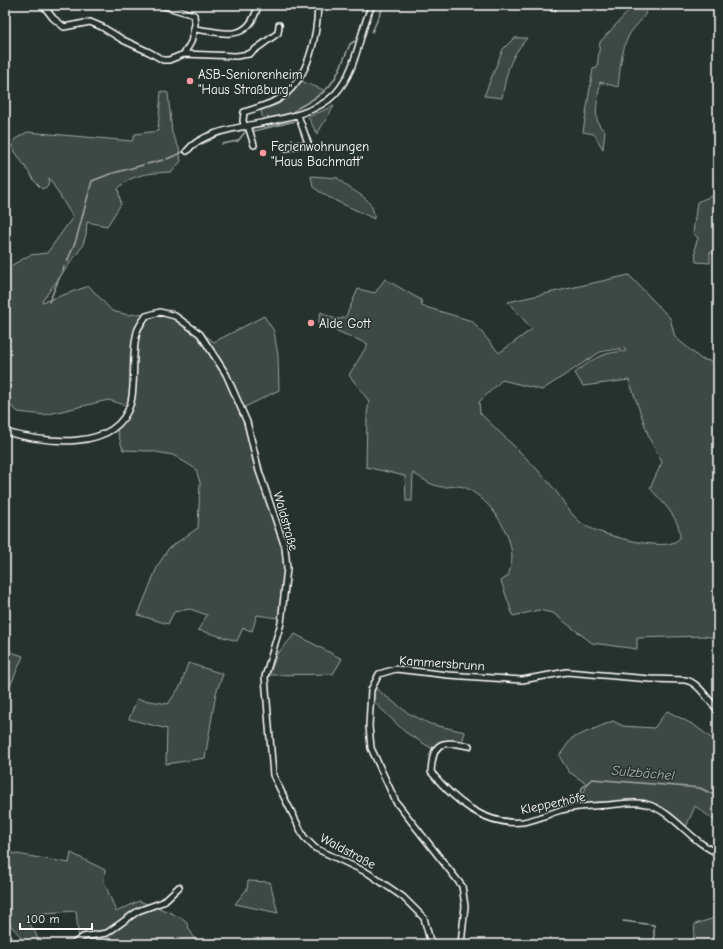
<svg xmlns="http://www.w3.org/2000/svg" width="723" height="949" viewBox="0 0 723 949" font-family="'Comic Neue',sans-serif">
	<rect width="100%" height="100%" fill="#26332d"/>
	<filter id="ink" filterUnits="userSpaceOnUse"><feTurbulence type="fractalNoise" baseFrequency=".025" numOctaves="2"/><feDisplacementMap in="SourceGraphic" scale="8" xChannelSelector="R" yChannelSelector="G"/><feConvolveMatrix kernelMatrix="1 2 1 2 8 2 1 2 1" color-interpolation-filters="sRGB"/></filter>
	<g filter="url(#ink)">
		<!-- green -->
		<path fill="#3e4944" stroke="#9ea4a2" fill-rule="evenodd" d="M 634,5 L 645,5 L 647,8 C 646,19 633,26 628,37 C 621,52 620,70 618,87 L 600,82 C 599,97 590,122 605,131 L 603,149 L 594,134 L 583,132 L 593,69 L 597,68 L 600,42 Z
			M 514,38 L 527,38 C 509,59 507,71 502,98 L 484,96 L 503,49 Z
			M 301,81 L 326,91 L 287,115 L 263,120 L 261,110 L 279,104 Z
			M 161,91 L 168,93 L 172,133 L 179,148 L 181,161 L 172,172 C 153,173 131,173 118,189 L 121,204 L 107,226 L 87,222 L 86,235 L 82,247 L 42,301 L 43,302 L 89,286 L 112,311 L 128,315 L 172,310 L 214,342 L 264,316 L 274,331 L 278,356 L 279,390 L 243,408 L 262,468 L 284,551 L 286,590 L 284,619 L 257,615 L 252,631 L 243,628 L 237,641 L 198,630 L 207,615 L 190,609 L 174,612 L 168,624 L 138,615 L 158,565 L 169,548 L 198,528 L 200,483 L 196,469 L 173,455 L 150,451 L 123,450 L 117,430 L 129,406 L 108,400 L 45,415 L 18,412 L 5,401 L 5,269 L 30,255 L 47,253 L 73,217 L 49,178 L 48,186 L 42,189 L 36,183 L 12,147 L 15,139 L 27,132 L 132,141 L 135,134 L 158,131 Z
			M 334,106 L 317,134 L 308,117 Z
			M 311,176 L 338,178 C 350,193 375,195 374,219 C 354,208 331,201 313,187 Z
			M 714,195 L 718,201 L 718,255 L 710,252 L 710,263 L 696,262 L 695,247 L 698,238 L 693,233 L 697,202 Z
			M 629,275 L 670,318 L 675,337 L 701,359 L 718,363 L 718,638 L 702,636 L 637,638 L 637,649 L 592,643 L 553,613 L 539,610 L 513,616 L 501,581 L 508,576 C 510,570 512,563 512,557 C 511,532 491,501 468,489 C 460,484 453,487 444,487 C 433,487 423,479 413,473 L 412,501 L 406,501 L 405,476 L 366,467 L 367,415 L 369,401 L 349,375 L 368,344 L 318,323 L 321,312 C 329,316 338,323 346,316 L 358,289 L 375,293 L 385,279 L 421,300 L 422,306 L 472,321 L 499,353 L 532,329 L 508,302 ZM 624,348 L 626,351 C 601,353 594,358 575,373 L 583,386 L 629,380 L 650,440 L 662,462 L 650,488 C 662,502 681,519 680,538 C 678,540 675,542 672,543 C 656,549 602,535 586,526 C 570,517 563,499 551,485 C 529,459 504,437 480,413 L 479,402 L 502,380 L 542,390 L 600,352 Z
			M 295,634 L 342,659 L 333,674 L 269,675 L 277,654 Z
			M 5,650 L 23,656 L 5,698 Z
			M 188,663 L 223,674 L 216,693 L 205,758 L 166,764 L 167,729 L 129,719 L 137,699 L 168,704 L 181,685 Z
			M 375,688 L 408,713 L 430,724 L 465,732 L 462,742 C 450,741 441,741 431,748 L 405,732 L 371,699 Z
			M 667,711 L 694,725 L 718,743 L 718,823 L 695,806 L 686,827 L 674,816 L 655,805 L 580,804 L 587,784 L 569,772 L 559,756 L 572,738 L 613,721 L 623,726 L 654,728 Z
			M 5,852 L 69,863 L 71,853 L 105,870 L 104,881 L 116,912 L 139,901 L 169,912 L 185,920 L 197,944 L 76,944 L 79,942 L 76,911 L 44,913 L 26,918 L 36,934 L 39,944 L 24,944 L 20,936 L 5,919 Z
			M 248,881 L 270,882 L 278,913 L 235,904 L 247,889 Z
			M 718,917 L 718,944 L 693,944 L 695,924 Z"/>
		<g fill="none" stroke-linecap="round" stroke-linejoin="round">
			<!-- stream -->
			<path stroke="#a4a9a7" stroke-width="1.5" d="M 386,7 L 390,5
				M 372,32 L 382,10
				M 298,108 C 334,89 335,81 350,44 L 355,41
				M 254,131 L 295,121
				M 222,144 L 238,141 L 245,132
				M 199,145 L 211,140
				M 167,159 L 183,152
				M 147,164 L 163,160
				M 67,262 L 76,240 L 92,181 L 110,174 L 143,165
				M 49,302 L 64,267
				M 579,802 L 582,788 L 592,779 L 700,788 L 718,797
				M 623,921 L 654,925 L 654,944
				M 5,936 L 17,944
				M 716,944 L 718,943"/>
			<!-- minor casing -->
			<g stroke="#fff" stroke-width="8">
				<path id="minor" d="M 43,5 L 53,18 L 64,27 L 90,22 L 102,27 L 123,40 L 149,52 L 163,60 L 169,60 L 184,54 L 191,42 L 195,24 L 194,15 L 161,5
					M 553,8 L 554,5
					M 195,29 C 225,33 249,43 258,5
					M 184,54 L 236,56 L 249,54 L 278,33 L 279,25
					M 248,126 L 254,145
					M 245,127 L 243,121 L 244,112 C 256,108 272,104 282,97 C 309,77 317,37 318,5
					M 286,148 L 308,143 L 298,115
					M 187,151 C 212,118 301,130 335,94 C 358,69 358,35 372,5
					M 5,432 C 43,442 117,454 131,402 C 136,380 131,354 137,332 C 138,327 143,321 146,316 L 160,312 L 175,316 L 200,334 L 226,374 L 247,422 L 259,471 L 285,547 L 287,568 L 281,623 L 265,677 L 273,775 L 304,837 L 315,848 L 368,873 L 403,897 L 424,918 L 431,944
					M 469,746 C 440,740 433,742 431,772 C 454,800 484,826 523,822 C 536,820 548,814 561,810 C 577,806 593,806 609,805 C 621,804 634,801 646,804 C 675,812 690,842 718,853
					M 73,944 L 83,937 L 107,933 L 138,911 L 163,902 L 179,887
					M 461,944 L 465,906 L 462,886 L 396,802 L 371,748 L 369,726 L 371,690 L 379,674 L 396,669 L 448,675 L 522,680 L 567,672 L 650,679 L 685,680 C 699,682 708,701 718,710"/>
			</g>
			<!-- minor -->
			<use href="#minor" stroke="#26332d" stroke-width="5"/>
		</g>
	</g>
	<!-- markers -->
	<g fill="#ff9aa2" stroke="#26332d" stroke-width="1.5">
		<circle cx="190" cy="81" r="4"/>
		<circle cx="263" cy="153" r="4"/>
		<circle cx="311" cy="323" r="4"/>
	</g>
	<g text-anchor="middle" dominant-baseline="central" stroke-width="3" stroke-linejoin="round" paint-order="stroke">
		<!-- poi labels -->
		<g font-size="13" fill="#fff" stroke="#26332d" text-anchor="start">
			<text x="198" y="74">ASB-Seniorenheim<tspan x="198" dy="15">"Haus Straßburg"</tspan></text>
			<text x="271" y="146">Ferienwohnungen<tspan x="271" dy="15">"Haus Bachmatt"</tspan></text>
			<text x="319" y="323">Alde Gott</text>
		</g>
		<!-- street labels -->
		<g font-size="13" fill="#fff" stroke="#26332d">
			<text transform="translate(286 521) rotate(74)">Waldstraße</text>
			<text transform="translate(442 663) rotate(4)">Kammersbrunn</text>
			<text transform="translate(553 803) rotate(-12)">Klepperhöfe</text>
			<text transform="translate(348 851) rotate(28)">Waldstraße</text>
		</g>
		<!-- water labels -->
		<g font-size="14" font-style="italic" fill="#b3b8b6" stroke="#26332d">
			<text transform="translate(643 773) rotate(5)">Sulzbächel</text>
		</g>
	</g>
	<!-- margin -->
	<rect width="723" height="949" fill="none" stroke="#26332d" stroke-width="20"/>
	<rect x="10" y="10" width="703" height="929" fill="none" stroke="#fff" stroke-width="1.5" filter="url(#ink)"/>
	<!-- scale -->
	<path d="M20 923v6h72v-6" fill="none" stroke="#ffffff" stroke-width="2"/>
	<text x="26" y="923" font-size="12" fill="#ffffff" stroke="#26332d" stroke-width="3" paint-order="stroke">100 m</text>
</svg>
